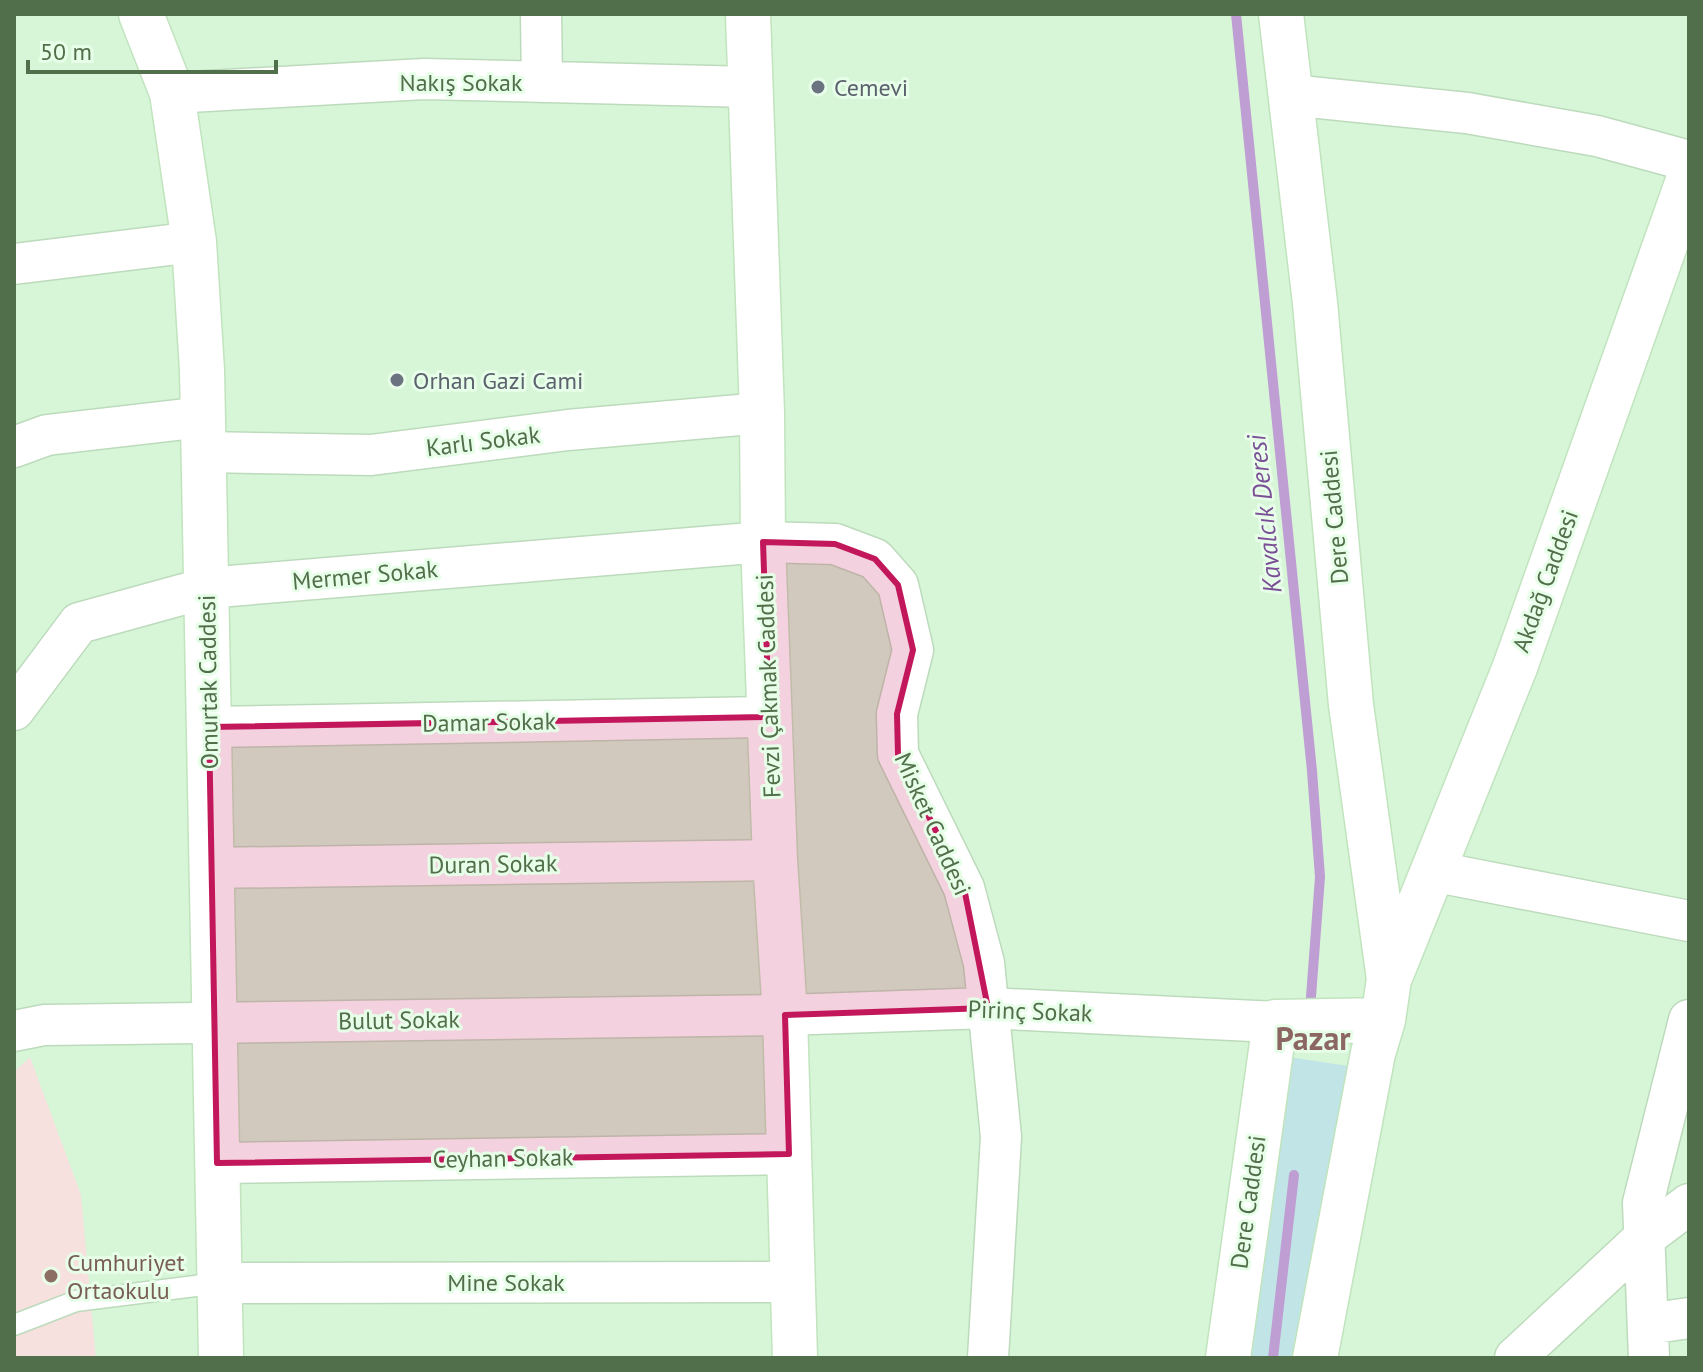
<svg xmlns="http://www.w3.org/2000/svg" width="1703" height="1372" viewBox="0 0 1703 1372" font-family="'PT Sans',sans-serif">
	<rect width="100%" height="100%" fill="#e1fae3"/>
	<!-- residential -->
	<path fill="#d6f6d7" d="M 14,14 L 1689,14 L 1689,1358 L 14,1358 Z"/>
	<!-- education -->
	<path fill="#f6e1de" d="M 30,1057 L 81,1195 L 96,1358 L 14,1358 L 14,1072 Z"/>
	<!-- green -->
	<path fill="#c1e4e6" d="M 1289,1057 L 1348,1066 L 1300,1358 L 1240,1358 Z"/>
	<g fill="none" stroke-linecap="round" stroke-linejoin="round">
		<!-- stream -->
		<path stroke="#bf9ed3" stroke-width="10" d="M 1236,14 L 1312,771 L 1320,877 L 1310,1010
			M 1273,1358 L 1294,1175"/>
		<!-- lane casing -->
		<g stroke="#bddbbc" stroke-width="23">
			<path id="lane" d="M 14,1325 L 76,1301 L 219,1283"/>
		</g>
		<!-- street casing -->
		<g stroke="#bddbbc" stroke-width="43">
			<path id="street" d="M 541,14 L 542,82
				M 172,93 L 424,79 L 751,87
				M 1290,95 L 1467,113 L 1597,136 L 1689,161
				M 14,264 L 194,242
				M 14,447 L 47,435 L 203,417
				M 204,452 L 371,455 L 568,430 L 762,413
				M 14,710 L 79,623 L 206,588 L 763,542 L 835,544 L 875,559 L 898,585 L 913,650 L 897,714 L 898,754 L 964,888 L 984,963 L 1001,1137 L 988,1358
				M 209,727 L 769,717
				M 211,868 L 775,860
				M 1432,871 L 1689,921
				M 14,1031 L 44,1025 L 785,1015 L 988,1008 L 1275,1022
				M 217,1163 L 789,1154
				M 219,1283 L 794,1282
				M 1648,1324 L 1689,1318
				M 1515,1358 L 1644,1238 L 1689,1204
				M 1649,1358 L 1643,1203 L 1689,1020"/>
		</g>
		<!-- secondary casing -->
		<g stroke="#c1e4be" stroke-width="47">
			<path id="secondary" d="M 141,14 L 172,93 L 194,242 L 202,370 L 221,1358
				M 748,14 L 762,413 L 763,542 L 775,860 L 785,1015 L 795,1358
				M 1281,14 L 1315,303 L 1351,705 L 1389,979 L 1383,1020 L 1373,1053 L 1315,1358
				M 1390,977 L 1515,667 L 1689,178
				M 1228,1358 L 1275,1022 L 1383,1020"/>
		</g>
		<!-- lane -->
		<use href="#lane" stroke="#fff" stroke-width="20"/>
		<!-- street -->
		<use href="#street" stroke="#fff" stroke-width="40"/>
		<!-- secondary -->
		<use href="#secondary" stroke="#fff" stroke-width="44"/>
	</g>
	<!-- marked area -->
	<path fill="#c2185b" fill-opacity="0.2" stroke="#c2185b" stroke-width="6" stroke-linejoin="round" d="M 763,542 L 835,544 L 875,559 L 898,585 L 913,650 L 897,714 L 898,754 L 964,888 L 988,1008 L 785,1015 L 789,1154 L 217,1163 L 209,727 L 769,717 Z"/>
	<!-- markers -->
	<g fill="#6b7280" stroke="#e7fee8" stroke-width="3">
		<circle cx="818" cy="87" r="8"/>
		<circle cx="397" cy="380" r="8"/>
	</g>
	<circle fill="#8d6e63" stroke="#e7fee8" stroke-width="3" cx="51" cy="1276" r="8"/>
	<g text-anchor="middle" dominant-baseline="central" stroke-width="6" stroke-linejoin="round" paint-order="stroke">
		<!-- street labels -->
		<g font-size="24" fill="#516f4a" stroke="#e7fee8">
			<text x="461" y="82">Nakış Sokak</text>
			<text transform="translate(483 441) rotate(-7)">Karlı Sokak</text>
			<text transform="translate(1334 517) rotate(-95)">Dere Caddesi</text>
			<text transform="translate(365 575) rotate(-5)">Mermer Sokak</text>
			<text transform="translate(1545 581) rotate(-70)">Akdağ Caddesi</text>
			<text transform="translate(208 682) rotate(-91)">Omurtak Caddesi</text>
			<text transform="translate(768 686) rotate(-92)">Fevzi Çakmak Caddesi</text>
			<text transform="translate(489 722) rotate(-1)">Damar Sokak</text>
			<text transform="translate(933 824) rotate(66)">Misket Caddesi</text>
			<text transform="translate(493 864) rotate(-1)">Duran Sokak</text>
			<text transform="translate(1030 1011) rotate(2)">Pirinç Sokak</text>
			<text transform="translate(399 1020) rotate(-1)">Bulut Sokak</text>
			<text transform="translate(503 1158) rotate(-1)">Ceyhan Sokak</text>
			<text transform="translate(1248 1202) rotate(-82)">Dere Caddesi</text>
			<text x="506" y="1282">Mine Sokak</text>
		</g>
		<!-- worship labels -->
		<g font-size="24" fill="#5b616d" stroke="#e7fee8" text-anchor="start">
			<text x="834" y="87">Cemevi</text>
			<text x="413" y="380">Orhan Gazi Cami</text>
		</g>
		<!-- education labels -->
		<g font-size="24" fill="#785e54" stroke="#e7fee8" text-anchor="start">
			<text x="67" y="1262">Cumhuriyet<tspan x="67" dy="28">Ortaokulu</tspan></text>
		</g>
		<!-- water labels -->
		<g font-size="26" font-style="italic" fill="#7b4f96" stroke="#e7fee8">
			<text transform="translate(1264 514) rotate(-96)">Kavalcık Deresi</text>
		</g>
		<!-- district labels -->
		<g font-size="32" font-weight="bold" fill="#8c6662" stroke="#e7fee8">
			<text x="1313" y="1038">Pazar</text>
		</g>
	</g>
	<!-- border -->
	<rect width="1703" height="1372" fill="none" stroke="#516f4a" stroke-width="32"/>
	<!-- scale -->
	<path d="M28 60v12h248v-12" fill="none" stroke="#516f4a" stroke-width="4"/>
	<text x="40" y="60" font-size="24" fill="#516f4a" stroke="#e7fee8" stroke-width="6" paint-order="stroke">50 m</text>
</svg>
